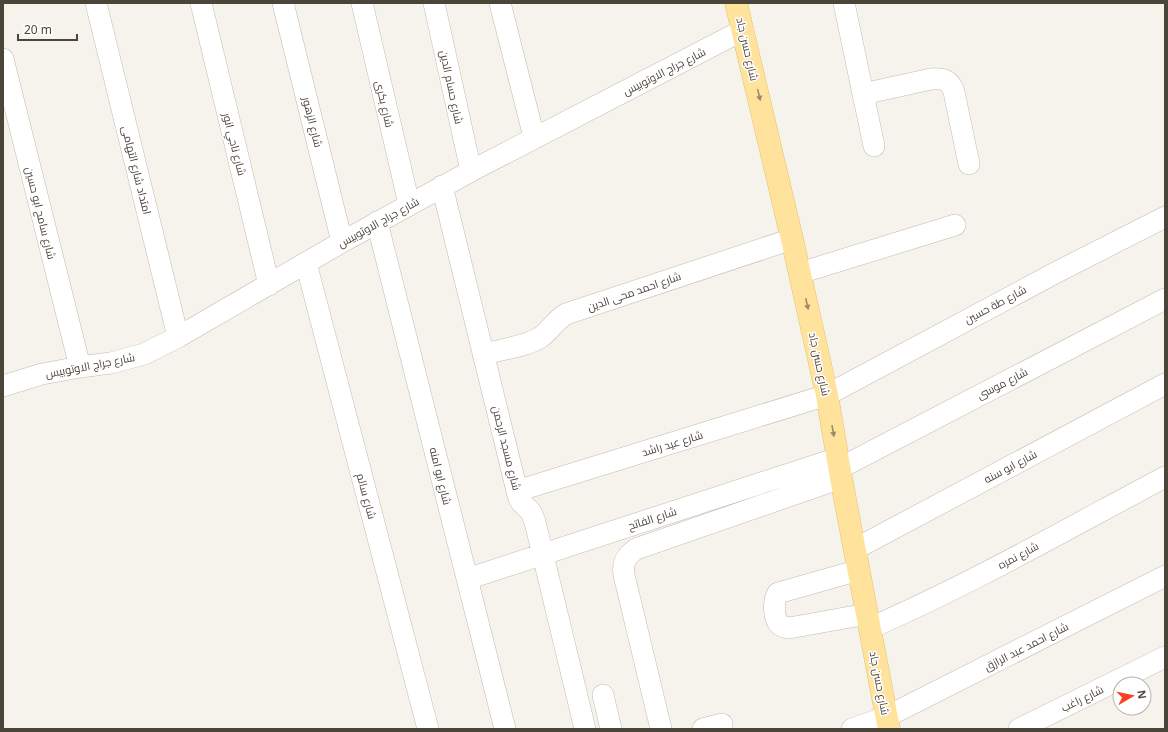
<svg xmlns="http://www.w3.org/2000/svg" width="1168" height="732" viewBox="0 0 1168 732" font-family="'Noto Sans',Cairo,sans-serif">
	<rect width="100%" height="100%" fill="#f6f3ec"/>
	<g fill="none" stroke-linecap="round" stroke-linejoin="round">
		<!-- minor casing -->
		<g stroke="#c2bbae" stroke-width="22">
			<path id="minor" d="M 96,3 L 178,337
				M 201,3 L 269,285
				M 283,3 L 342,242
				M 362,3 L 409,204
				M 434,3 L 471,171
				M 500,3 L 534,137
				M 844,3 L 874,146
				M 3,59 L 80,367
				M 863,94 L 931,79 C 944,78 950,80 954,92 L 969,164
				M 442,186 L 518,495 L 521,502 L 531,512 L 535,522 L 585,729
				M 377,222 L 505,729
				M 306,263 L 428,729
				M 800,273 L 955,225
				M 483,354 C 499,350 528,346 541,337 C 550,330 556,320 566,314 L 792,239
				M 3,386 L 42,374 L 80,367 L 111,363 L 144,354 L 178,337 L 342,242 L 471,171 L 743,30
				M 840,468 L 1165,299
				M 517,491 L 827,395 L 1057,272 L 1165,217
				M 855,549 L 1165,384
				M 859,570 L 778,593 C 773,600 773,619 780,625 C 782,627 786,627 789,628 L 867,614
				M 467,579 L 838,458
				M 870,628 C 971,584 1067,529 1165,477
				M 603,695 L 611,729
				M 661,729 L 624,575 C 622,563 626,556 636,549 L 841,478
				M 703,729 L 722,724
				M 852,729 L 886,717 L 1165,576
				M 1019,729 L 1165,657"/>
		</g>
		<!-- major casing -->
		<g stroke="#e6c16a" stroke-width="23">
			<path id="major" d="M 736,3 L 792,239 L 827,395 L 841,478 L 889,729"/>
		</g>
		<!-- minor -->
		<use href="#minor" stroke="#fff" stroke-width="21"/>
		<!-- major -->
		<use href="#major" stroke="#ffe39c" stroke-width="22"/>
	</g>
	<!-- one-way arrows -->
	<defs><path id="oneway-solid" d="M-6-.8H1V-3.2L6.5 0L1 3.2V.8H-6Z"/></defs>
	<g fill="#9c8c66">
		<use href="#oneway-solid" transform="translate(759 95) rotate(77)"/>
		<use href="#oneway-solid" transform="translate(807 304) rotate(78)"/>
		<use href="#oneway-solid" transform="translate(833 431) rotate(80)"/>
	</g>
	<g text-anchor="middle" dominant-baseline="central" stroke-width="3" stroke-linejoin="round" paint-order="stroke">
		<!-- street labels -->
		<g font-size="11" fill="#4b4439" stroke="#fff">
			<text transform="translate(748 49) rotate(77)">شارع حسن جاد</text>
			<text transform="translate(664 71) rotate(-27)">شارع جراج الاوتوبيس</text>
			<text transform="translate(452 87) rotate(78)">شارع حسام الدين</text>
			<text transform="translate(385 104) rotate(77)">شارع بكرى</text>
			<text transform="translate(313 122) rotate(76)">شارع الزهور</text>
			<text transform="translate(235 144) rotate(76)">شارع ناجي انور</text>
			<text transform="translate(137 170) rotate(76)">امتداد شارع التهامى</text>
			<text transform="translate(41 213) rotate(76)">شارع سامح ابو حسين</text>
			<text transform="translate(378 222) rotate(-29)">شارع جراج الاوتوبيس</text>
			<text transform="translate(634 291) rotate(-19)">شارع احمد محى الدين</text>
			<text transform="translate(995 304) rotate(-28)">شارع طة حسين</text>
			<text transform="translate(820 364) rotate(78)">شارع حسن جاد</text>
			<text transform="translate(90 365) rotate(-11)">شارع جراج الاوتوبيس</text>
			<text transform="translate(1002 383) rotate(-27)">شارع موسى</text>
			<text transform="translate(672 443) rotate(-17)">شارع عيد راشد</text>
			<text transform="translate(507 448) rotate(76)">شارع مسجد الرحمن</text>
			<text transform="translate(1010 466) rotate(-28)">شارع ابو سنه</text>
			<text transform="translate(441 476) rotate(76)">شارع ابو امنه</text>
			<text transform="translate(367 496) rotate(75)">شارع سالم</text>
			<text transform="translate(652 518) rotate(-18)">شارع الفاتح</text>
			<text transform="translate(1018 555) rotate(-28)">شارع نمره</text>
			<text transform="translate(1026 646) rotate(-27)">شارع احمد عبد الرازق</text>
			<text transform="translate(880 683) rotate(79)">شارع حسن جاد</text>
			<text transform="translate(1082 698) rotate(-26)">شارع راغب</text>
		</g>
	</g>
	<!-- border -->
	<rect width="1168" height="732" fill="none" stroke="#4b4439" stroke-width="8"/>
	<!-- north arrow -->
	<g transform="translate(1132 696) rotate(81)"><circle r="19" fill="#ffffff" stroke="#b7b4b0"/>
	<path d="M0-3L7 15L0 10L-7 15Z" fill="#fc3f1d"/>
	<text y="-6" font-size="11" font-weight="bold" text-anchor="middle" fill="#4b4439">N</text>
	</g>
	<!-- scale -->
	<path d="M18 34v6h59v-6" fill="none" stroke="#4b4439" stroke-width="2"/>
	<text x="24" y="34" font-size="12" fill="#4b4439" stroke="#ffffff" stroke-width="3" paint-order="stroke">20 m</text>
</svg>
